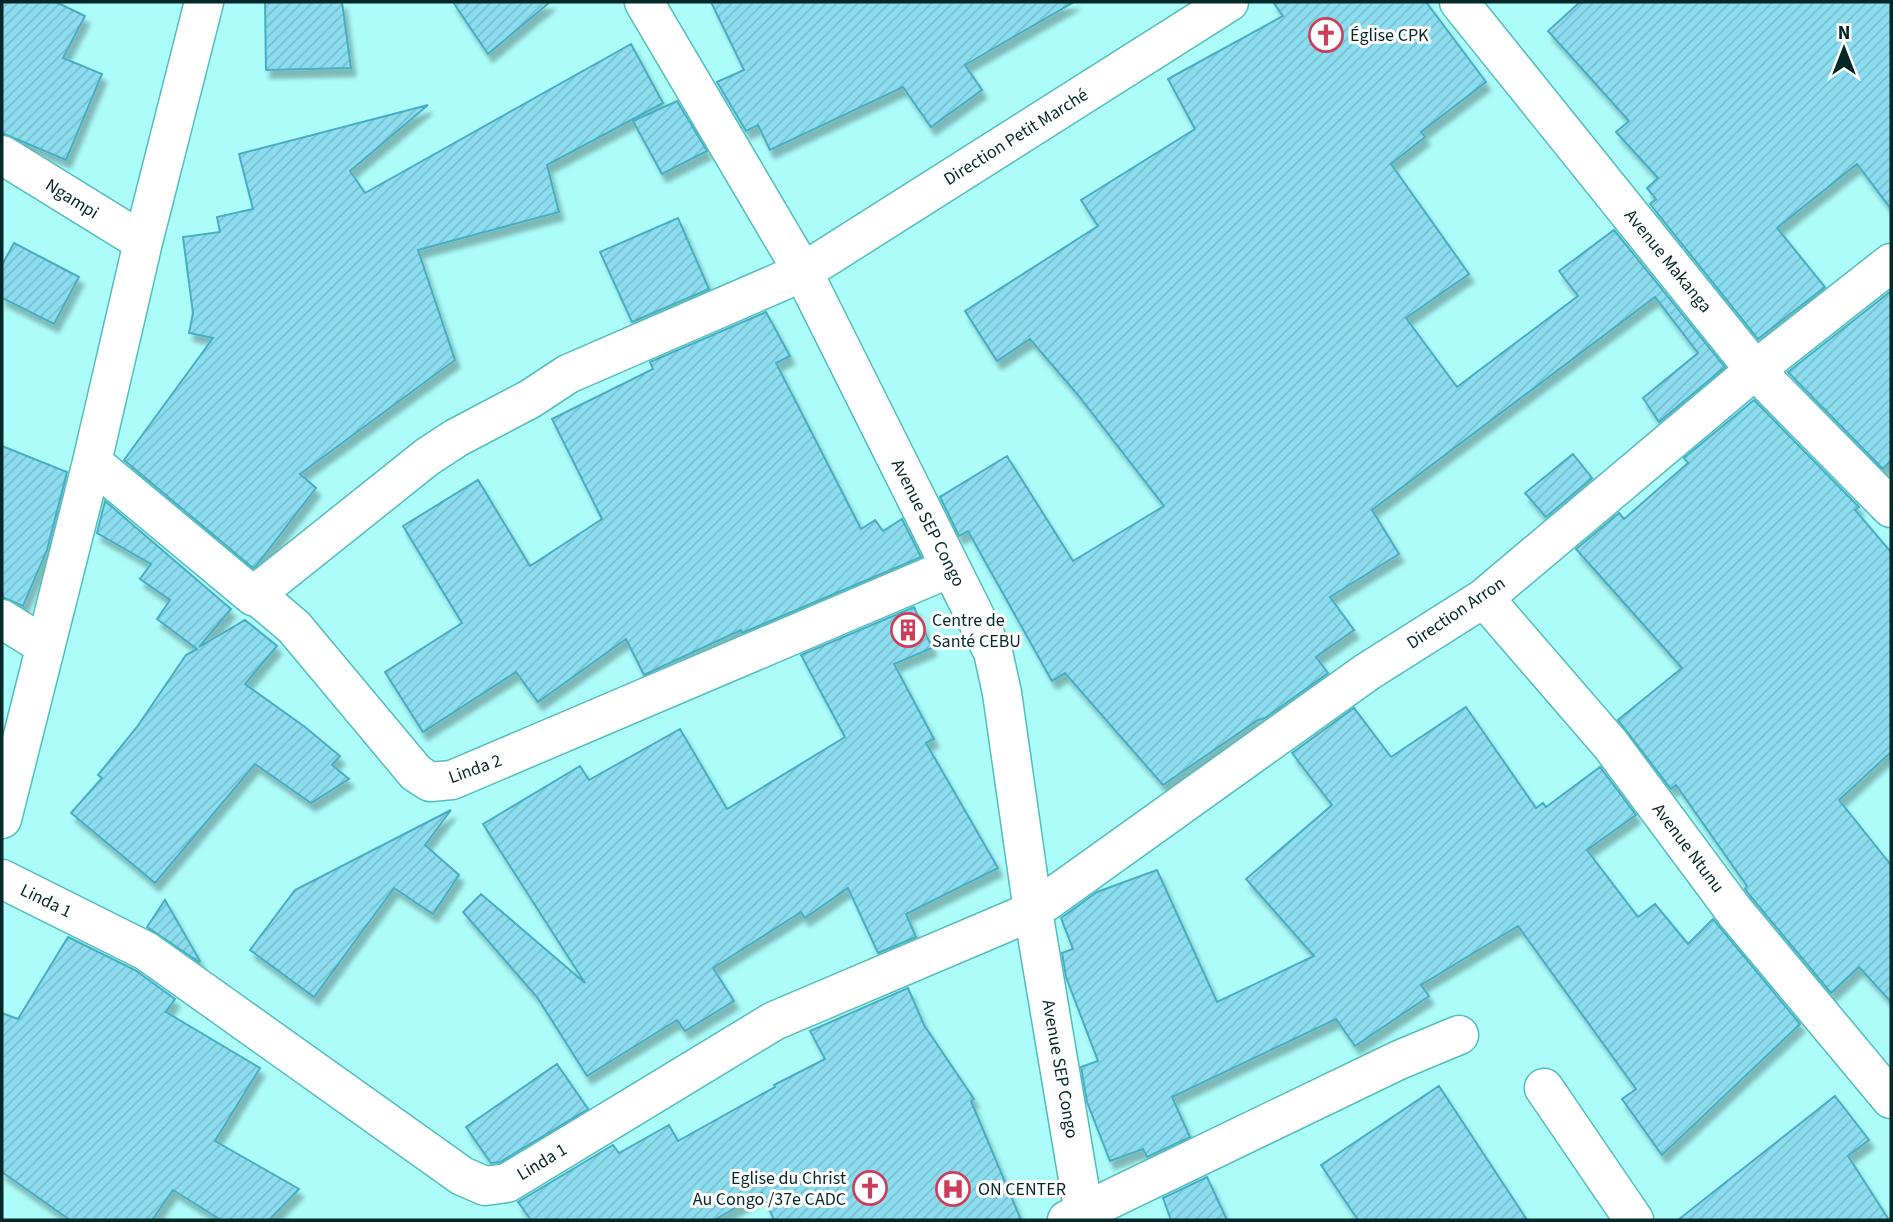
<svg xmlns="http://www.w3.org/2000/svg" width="1893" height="1222" viewBox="0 0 1893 1222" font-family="'Source Sans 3',sans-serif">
	<defs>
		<pattern id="building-hatch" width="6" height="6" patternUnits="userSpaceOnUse" patternTransform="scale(1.75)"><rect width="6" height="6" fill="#8dddf0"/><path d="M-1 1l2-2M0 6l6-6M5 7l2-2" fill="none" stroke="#78bece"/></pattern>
		<filter id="shadow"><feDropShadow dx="4.5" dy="8" stdDeviation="2" flood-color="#0004"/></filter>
	</defs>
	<rect width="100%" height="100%" fill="#acfcfa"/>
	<!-- building -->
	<path fill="url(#building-hatch)" stroke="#48adc2" stroke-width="2" filter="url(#shadow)" d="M 2,2 L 56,2 L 85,16 L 63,58 L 102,74 L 66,160 L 2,133 Z
		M 265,2 L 342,2 L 351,68 L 266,70 Z
		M 453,2 L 550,2 L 488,54 Z
		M 711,2 L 1074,2 L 965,65 L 982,90 L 931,127 L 903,87 L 770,150 L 758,125 L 746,131 L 717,82 L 744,70 Z
		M 1273,2 L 1426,2 L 1486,82 L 1421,132 L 1425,137 L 1391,164 L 1469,274 L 1406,318 L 1457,387 L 1578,296 L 1559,271 L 1614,230 L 1725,367 L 1659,422 L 1643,398 L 1698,353 L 1655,297 L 1372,510 L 1399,554 L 1330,597 L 1354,630 L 1316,657 L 1328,673 L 1265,718 L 1258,720 L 1163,785 L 1065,673 L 1052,681 L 968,531 L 959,536 L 940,497 L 1007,456 L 1073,561 L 1164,506 L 1078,395 L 1030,339 L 997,361 L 965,311 L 1098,226 L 1081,200 L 1195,129 L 1168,79 L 1283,16 Z
		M 1580,2 L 1891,2 L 1891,209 L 1857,164 L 1777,228 L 1825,287 L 1758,339 L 1650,204 L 1656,199 L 1647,188 L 1658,178 L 1616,132 L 1629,121 L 1548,31 Z
		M 631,44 L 663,103 L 547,165 L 559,212 L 418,250 L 455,360 L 300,474 L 316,488 L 256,566 L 253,568 L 124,460 L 213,338 L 189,333 L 193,313 L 183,237 L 220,232 L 217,217 L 253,209 L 239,154 L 428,105 L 350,171 L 365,193 Z
		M 677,101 L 707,151 L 662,174 L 633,121 Z
		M 678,218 L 709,289 L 632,322 L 600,252 Z
		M 14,243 L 79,277 L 54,324 L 2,298 L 2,265 Z
		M 1891,291 L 1891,460 L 1883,469 L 1788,372 Z
		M 766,312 L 790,356 L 776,363 L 861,529 L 875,520 L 883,531 L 902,519 L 921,557 L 742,633 L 741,630 L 644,675 L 626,639 L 538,702 L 516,672 L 423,732 L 385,672 L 462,623 L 403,526 L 478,480 L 530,566 L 602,519 L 552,419 L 653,369 L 650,362 Z
		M 1754,400 L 1859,507 L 1855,510 L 1891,552 L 1891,752 L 1839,800 L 1891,865 L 1891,1002 L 1859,967 L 1831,993 L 1752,898 L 1745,889 L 1747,886 L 1676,785 L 1671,789 L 1618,720 L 1682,668 L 1576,549 L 1619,513 L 1624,519 L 1688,463 L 1684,458 Z
		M 2,446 L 67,472 L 47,550 L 23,606 L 2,597 Z
		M 1573,454 L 1592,478 L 1546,517 L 1525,493 Z
		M 105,501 L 231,609 L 199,647 L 245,620 L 277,646 L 245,684 L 305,727 L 340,756 L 332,765 L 349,779 L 311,803 L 255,764 L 155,883 L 71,813 L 102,778 L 98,775 L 137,727 L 186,655 L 197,649 L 157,619 L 170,600 L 140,579 L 151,564 L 97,533 Z
		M 914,607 L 932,648 L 894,664 L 934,739 L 926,743 L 998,868 L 906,914 L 916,937 L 878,953 L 848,888 L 805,918 L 801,912 L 713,968 L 734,1001 L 685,1031 L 677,1020 L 587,1076 L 537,997 L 463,912 L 481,894 L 585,983 L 483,824 L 580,766 L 589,780 L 680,729 L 727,809 L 845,737 L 801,655 Z
		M 1466,707 L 1536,808 L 1543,803 L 1546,807 L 1600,767 L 1636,815 L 1587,850 L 1638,917 L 1655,904 L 1688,944 L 1713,919 L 1800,1024 L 1662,1155 L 1622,1099 L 1636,1089 L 1518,926 L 1421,985 L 1429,996 L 1355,1046 L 1336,1019 L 1172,1097 L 1190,1137 L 1147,1157 L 1143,1149 L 1110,1161 L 1087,1102 L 1081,1067 L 1098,1061 L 1066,977 L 1062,953 L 1073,949 L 1061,918 L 1097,892 L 1157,870 L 1217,1002 L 1314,956 L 1246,879 L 1332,805 L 1292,753 L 1354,708 L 1391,757 Z
		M 451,810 L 425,845 L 459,875 L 433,914 L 394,888 L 314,997 L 250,950 L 295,890 Z
		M 165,900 L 200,961 L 199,962 L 147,927 Z
		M 68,937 L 135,970 L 175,999 L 166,1012 L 260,1068 L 215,1141 L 299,1189 L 269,1220 L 221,1220 L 173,1190 L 152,1220 L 70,1220 L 2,1172 L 2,1013 L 18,1019 Z
		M 908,988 L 924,1025 L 974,1099 L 971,1101 L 1021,1220 L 774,1220 L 762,1193 L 714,1220 L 531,1220 L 518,1202 L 613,1145 L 619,1153 L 669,1125 L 678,1141 L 775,1087 L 774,1085 L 825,1059 L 810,1031 Z
		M 557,1064 L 588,1109 L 500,1162 L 491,1163 L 466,1127 Z
		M 1439,1086 L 1527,1220 L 1358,1220 L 1321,1165 Z
		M 1835,1096 L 1869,1140 L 1848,1156 L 1889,1220 L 1678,1220 Z
		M 1207,1177 L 1227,1220 L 1171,1220 L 1163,1198 Z"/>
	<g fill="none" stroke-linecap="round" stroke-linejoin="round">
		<!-- street casing -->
		<g stroke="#53bdbb" stroke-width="41">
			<path id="street" d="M 644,2 L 803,272 L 993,652 L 1002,693 L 1033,911 L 1085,1220
				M 1459,2 L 1755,370 L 1891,508
				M 2,155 L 143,242
				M 92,462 L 253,596 L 261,599 L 294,627 L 416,773 L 430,782 L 452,780 L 950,568
				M 253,596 L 427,457 L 456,438 L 530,399 L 568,374 L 803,272 L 1229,2
				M 1484,598 L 1611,745 L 1735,912 L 1891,1099
				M 2,619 L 45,646
				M 2,819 L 92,462 L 143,242 L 204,2
				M 2,879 L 146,951 L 462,1176 L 485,1186 L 507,1183 L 774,1021 L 1033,911 L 1367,672 L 1484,598 L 1755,370 L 1891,263
				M 1544,1088 L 1634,1220
				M 1067,1220 L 1399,1060 L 1459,1035"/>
		</g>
		<!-- street -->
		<use href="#street" stroke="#fff" stroke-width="38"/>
	</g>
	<!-- icons -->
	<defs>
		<g id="church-ring" transform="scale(1.75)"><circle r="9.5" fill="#fff" stroke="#cd3d59" stroke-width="1.5"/><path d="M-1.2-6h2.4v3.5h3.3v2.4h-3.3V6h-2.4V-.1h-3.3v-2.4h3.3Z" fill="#cd3d59"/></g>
		<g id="building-ring" transform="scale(1.75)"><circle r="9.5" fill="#fff" stroke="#cd3d59" stroke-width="1.5"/><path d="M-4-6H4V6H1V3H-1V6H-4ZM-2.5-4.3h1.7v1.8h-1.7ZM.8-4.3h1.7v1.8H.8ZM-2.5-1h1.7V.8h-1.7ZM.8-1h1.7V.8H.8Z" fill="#cd3d59"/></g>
		<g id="hospital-ring" transform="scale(1.75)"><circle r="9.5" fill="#fff" stroke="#cd3d59" stroke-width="1.5"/><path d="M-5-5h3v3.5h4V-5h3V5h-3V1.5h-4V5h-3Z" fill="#cd3d59"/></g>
	</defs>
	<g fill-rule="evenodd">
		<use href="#church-ring" x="1326" y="35"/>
		<use href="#building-ring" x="908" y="630"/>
		<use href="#church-ring" x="870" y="1188"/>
		<use href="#hospital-ring" x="953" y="1189"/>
	</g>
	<g text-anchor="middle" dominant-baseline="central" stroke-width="6" stroke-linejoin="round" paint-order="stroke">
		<!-- poi labels -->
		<g font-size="18" fill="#042727" stroke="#fff" text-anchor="start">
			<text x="1350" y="35">Église CPK</text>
			<text x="932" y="620">Centre de<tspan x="932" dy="21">Santé CEBU</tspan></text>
			<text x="846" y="1178" text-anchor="end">Eglise du Christ<tspan x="846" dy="21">Au Congo /37e CADC</tspan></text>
			<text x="978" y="1189">ON CENTER</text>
		</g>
		<!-- street labels -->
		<g font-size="18" fill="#042727" stroke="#fff">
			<text transform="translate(1016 137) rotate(-32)">Direction Petit Marché</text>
			<text transform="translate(72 199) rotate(32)">Ngampi</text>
			<text transform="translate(1668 261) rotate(51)">Avenue Makanga</text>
			<text transform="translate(928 523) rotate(63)">Avenue SEP Congo</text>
			<text transform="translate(1456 613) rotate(-34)">Direction Arron</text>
			<text transform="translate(475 769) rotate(-20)">Linda 2</text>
			<text transform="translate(1688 848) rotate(53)">Avenue Ntunu</text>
			<text transform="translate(46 901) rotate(26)">Linda 1</text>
			<text transform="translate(1060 1069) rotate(80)">Avenue SEP Congo</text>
			<text transform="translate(542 1162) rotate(-31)">Linda 1</text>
		</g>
	</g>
	<!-- border -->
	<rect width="1893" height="1222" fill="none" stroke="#042727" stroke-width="7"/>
	<!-- north arrow -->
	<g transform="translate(1844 49)" stroke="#ffffff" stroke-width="5" paint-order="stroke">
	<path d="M0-5L12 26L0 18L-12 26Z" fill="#042727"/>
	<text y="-10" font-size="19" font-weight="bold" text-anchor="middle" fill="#042727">N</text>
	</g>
</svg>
